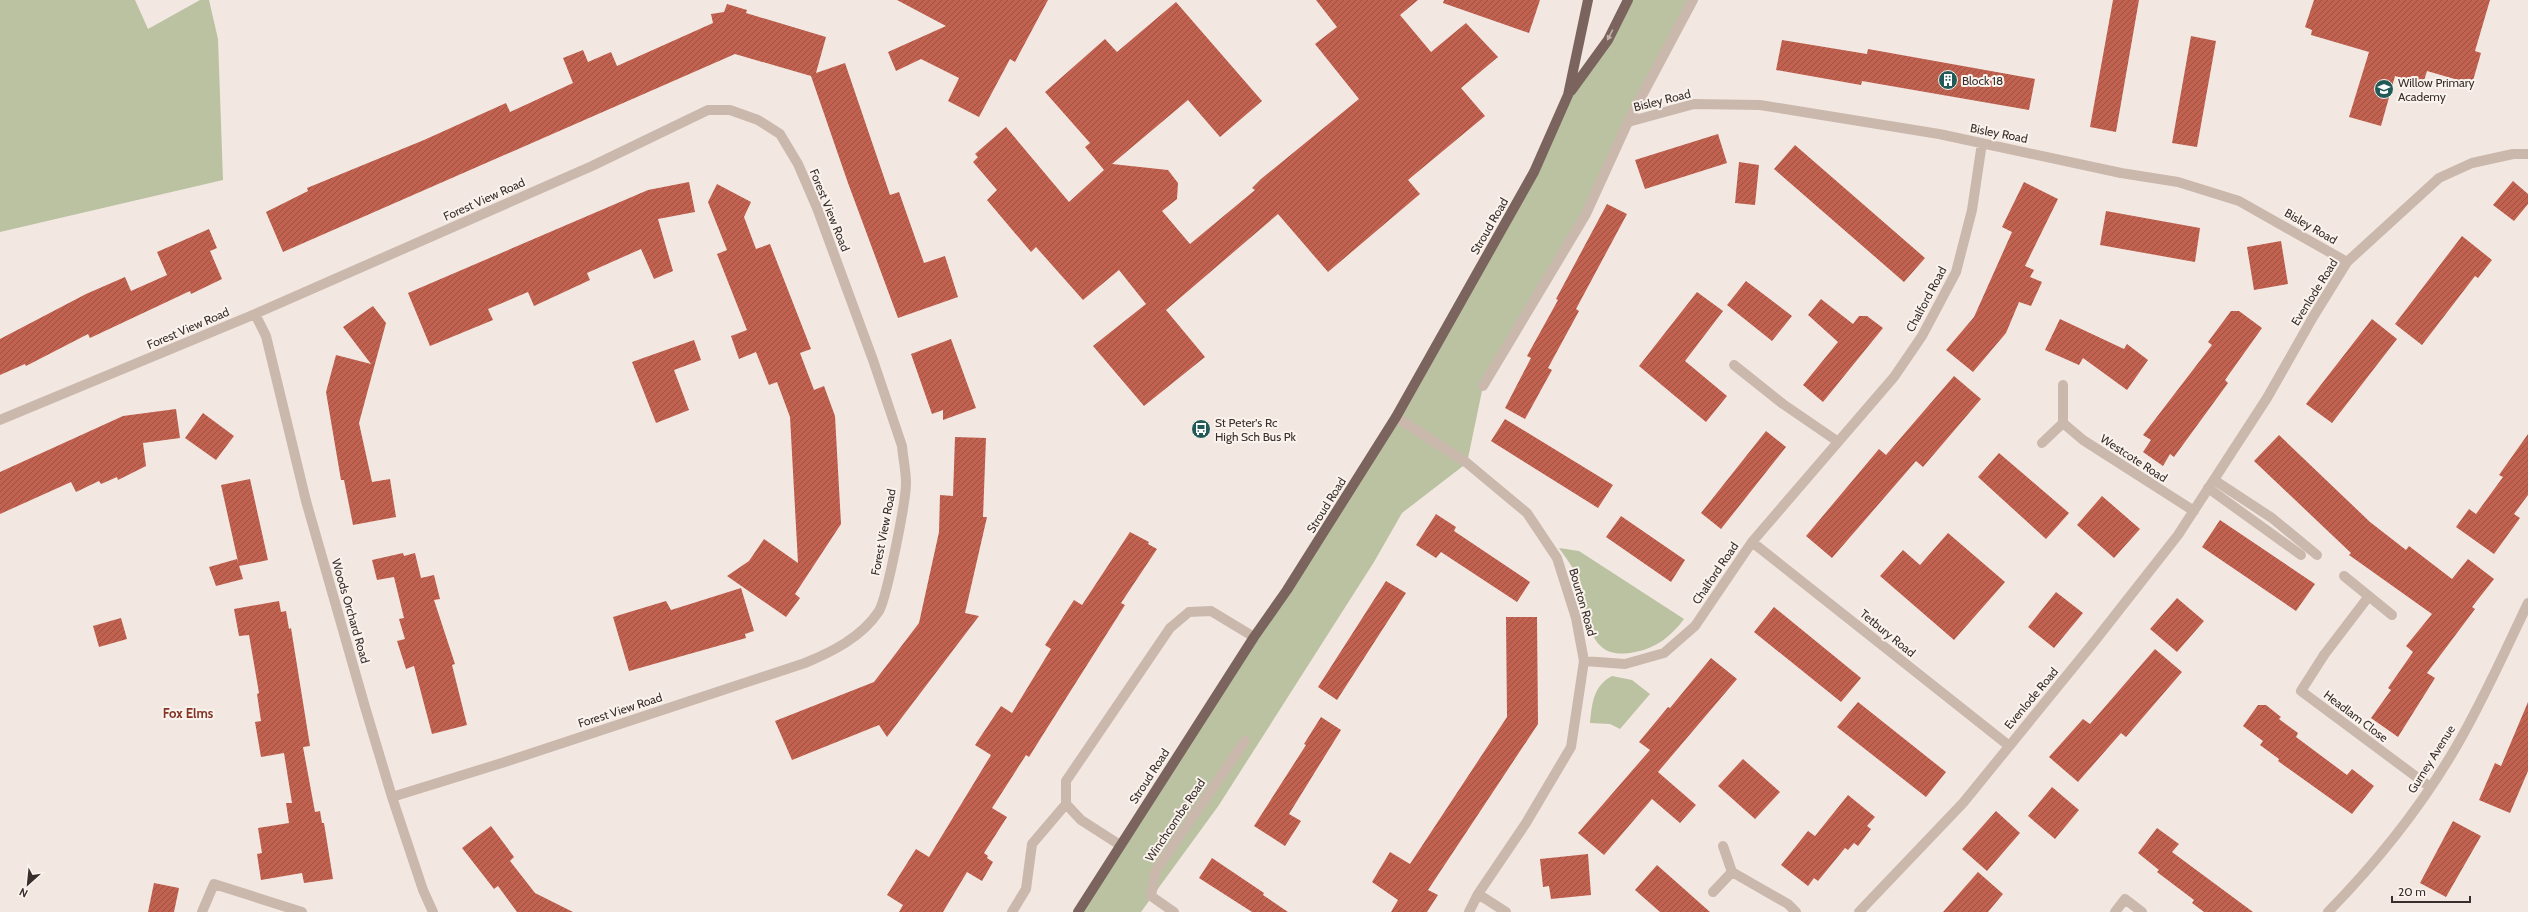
<svg xmlns="http://www.w3.org/2000/svg" width="2528" height="912" viewBox="0 0 2528 912" font-family="Cabin,sans-serif">
	<defs>
		<pattern id="building-hatch" width="6" height="6" patternUnits="userSpaceOnUse"><rect width="6" height="6" fill="#c16150"/><path d="M-1 1l2-2M0 6l6-6M5 7l2-2" fill="none" stroke="#9e5043"/></pattern>
	</defs>
	<rect width="100%" height="100%" fill="#f3e8e1"/>
	<!-- grass -->
	<path fill="#bac2a1" d="M 0,0 L 135,0 L 148,29 L 200,0 L 209,0 L 218,39 L 223,180 L 0,232 Z
		M 1628,0 L 1693,0 L 1586,214 L 1483,386 L 1467,463 L 1402,513 L 1374,562 L 1219,805 L 1141,912 L 1078,912 L 1324,533 L 1534,172 L 1568,95 Z
		M 1559,548 L 1579,551 L 1684,619 C 1671,636 1657,648 1635,652 C 1585,663 1589,614 1578,579 C 1574,568 1566,558 1559,548 Z
		M 1612,676 L 1632,680 L 1650,694 L 1620,729 L 1610,724 L 1590,723 C 1592,704 1593,686 1612,676 Z"/>
	<!-- building -->
	<path fill="url(#building-hatch)" d="M 897,0 L 1048,0 L 1015,62 L 1010,59 L 979,117 L 948,101 L 959,78 L 921,59 L 896,71 L 888,52 L 946,26 Z
		M 1316,0 L 1418,0 L 1400,15 L 1431,52 L 1466,23 L 1498,57 L 1461,88 L 1485,116 L 1408,180 L 1420,194 L 1328,272 L 1278,214 L 1166,310 L 1205,357 L 1144,406 L 1093,346 L 1146,304 L 1119,270 L 1083,300 L 1036,247 L 1031,252 L 987,200 L 997,190 L 973,162 L 978,157 L 975,154 L 1006,127 L 1069,202 L 1104,170 L 1085,147 L 1090,143 L 1045,92 L 1105,39 L 1117,52 L 1176,2 L 1262,101 L 1220,137 L 1188,100 L 1112,164 L 1168,170 L 1178,183 L 1177,199 L 1162,211 L 1190,244 L 1255,190 L 1252,188 L 1261,179 L 1359,99 L 1315,44 L 1337,27 Z
		M 1444,0 L 1540,0 L 1529,33 L 1443,3 Z
		M 2113,0 L 2139,0 L 2116,132 L 2090,127 Z
		M 2314,0 L 2490,0 L 2475,51 L 2481,53 L 2472,84 L 2427,71 L 2423,84 L 2395,76 L 2381,126 L 2349,117 L 2369,52 L 2311,35 L 2312,30 L 2305,27 Z
		M 727,4 L 747,10 L 746,13 L 826,37 L 816,73 L 845,63 L 890,195 L 899,192 L 924,263 L 945,256 L 958,297 L 898,318 L 848,183 L 811,76 L 735,54 L 283,252 L 266,212 L 308,191 L 307,188 L 424,140 L 506,103 L 510,112 L 573,83 L 563,58 L 583,50 L 588,62 L 611,52 L 617,66 L 713,23 L 711,14 L 724,12 Z
		M 2191,36 L 2216,41 L 2197,147 L 2172,143 Z
		M 1782,40 L 1867,54 L 1868,49 L 2035,79 L 2029,110 L 1862,81 L 1861,85 L 1776,70 Z
		M 1718,134 L 1727,163 L 1645,189 L 1635,160 Z
		M 1795,145 L 1925,258 L 1904,282 L 1774,169 Z
		M 1739,162 L 1759,165 L 1755,205 L 1735,203 Z
		M 2513,181 L 2528,194 L 2528,204 L 2514,221 L 2493,205 Z
		M 689,182 L 695,212 L 658,219 L 673,271 L 654,279 L 641,249 L 587,273 L 590,280 L 534,306 L 528,292 L 488,309 L 493,320 L 430,346 L 408,293 L 648,190 Z
		M 2024,182 L 2058,199 L 2025,266 L 2034,270 L 2030,277 L 2042,282 L 2031,306 L 2019,302 L 2006,333 L 1973,372 L 1946,350 L 1974,317 L 2012,232 L 2002,227 Z
		M 717,184 L 751,202 L 744,217 L 756,249 L 770,244 L 811,349 L 800,353 L 814,390 L 824,386 L 835,416 L 841,524 L 795,594 L 800,598 L 786,617 L 727,576 L 749,561 L 764,539 L 798,563 L 790,417 L 777,382 L 769,385 L 756,352 L 739,359 L 731,336 L 747,330 L 717,254 L 727,250 L 708,202 Z
		M 1607,204 L 1627,214 L 1576,309 L 1579,311 L 1548,368 L 1552,370 L 1525,419 L 1505,408 L 1531,358 L 1527,356 L 1558,300 L 1556,299 Z
		M 2106,211 L 2200,228 L 2195,262 L 2100,245 Z
		M 209,229 L 217,248 L 210,251 L 222,279 L 191,294 L 190,291 L 90,338 L 88,334 L 26,366 L 25,364 L 0,375 L 0,339 L 86,294 L 125,277 L 131,291 L 167,275 L 157,252 Z
		M 2462,236 L 2492,260 L 2478,278 L 2475,276 L 2422,345 L 2395,324 Z
		M 2281,241 L 2288,284 L 2254,290 L 2247,247 Z
		M 1746,281 L 1792,316 L 1772,341 L 1727,305 Z
		M 1697,292 L 1723,311 L 1685,361 L 1727,396 L 1706,422 L 1639,366 Z
		M 1821,299 L 1853,324 L 1859,316 L 1867,316 L 1883,328 L 1823,402 L 1803,385 L 1838,342 L 1808,315 Z
		M 373,306 L 386,323 L 359,423 L 372,482 L 390,479 L 396,517 L 353,525 L 344,480 L 341,480 L 326,392 L 336,355 L 371,364 L 343,327 Z
		M 2231,311 L 2239,311 L 2262,328 L 2225,380 L 2228,383 L 2174,457 L 2170,454 L 2163,466 L 2143,452 L 2151,440 L 2143,435 L 2212,345 L 2208,342 Z
		M 2060,319 L 2124,349 L 2127,344 L 2148,360 L 2127,390 L 2083,358 L 2079,365 L 2045,350 Z
		M 2372,319 L 2397,339 L 2332,423 L 2306,404 Z
		M 951,339 L 976,408 L 943,420 L 943,410 L 932,414 L 911,354 Z
		M 694,340 L 701,360 L 674,370 L 689,410 L 656,423 L 632,362 Z
		M 1954,376 L 1981,399 L 1923,467 L 1916,461 L 1832,558 L 1806,536 L 1879,449 L 1886,455 Z
		M 176,409 L 180,438 L 143,443 L 146,466 L 118,480 L 117,477 L 101,484 L 99,481 L 76,492 L 71,482 L 0,514 L 0,472 L 123,416 Z
		M 203,413 L 234,436 L 216,460 L 185,438 Z
		M 1505,419 L 1613,485 L 1598,508 L 1491,441 Z
		M 1766,431 L 1786,447 L 1721,529 L 1701,513 Z
		M 2528,434 L 2528,495 L 2514,514 L 2520,518 L 2494,554 L 2456,527 L 2469,509 L 2476,514 L 2503,477 L 2499,475 Z
		M 2279,435 L 2370,522 L 2406,550 L 2409,546 L 2452,579 L 2468,559 L 2494,579 L 2472,607 L 2475,609 L 2427,673 L 2435,678 L 2398,737 L 2371,718 L 2391,690 L 2388,688 L 2413,652 L 2406,646 L 2432,614 L 2349,555 L 2351,553 L 2254,461 Z
		M 955,437 L 986,438 L 983,517 L 987,517 L 965,613 L 979,616 L 887,737 L 879,725 L 792,760 L 775,721 L 874,682 L 919,623 L 939,532 L 940,495 L 953,496 Z
		M 1999,453 L 2069,513 L 2046,539 L 1978,477 Z
		M 250,479 L 268,560 L 239,566 L 221,485 Z
		M 2102,496 L 2140,529 L 2114,558 L 2077,525 Z
		M 1436,514 L 1456,527 L 1454,531 L 1530,582 L 1517,602 L 1441,552 L 1436,558 L 1416,545 Z
		M 1621,516 L 1685,560 L 1671,582 L 1606,537 Z
		M 2220,520 L 2315,584 L 2296,611 L 2202,547 Z
		M 1130,532 L 1149,542 L 1148,544 L 1157,549 L 1121,603 L 1125,605 L 1044,733 L 1029,757 L 1026,755 L 992,808 L 1007,817 L 984,853 L 988,856 L 987,858 L 993,862 L 982,881 L 967,872 L 943,912 L 899,912 L 903,905 L 887,895 L 916,849 L 929,857 L 991,755 L 975,745 L 1001,706 L 1012,713 L 1051,649 L 1045,645 L 1074,600 L 1082,605 Z
		M 1948,533 L 2005,582 L 1954,640 L 1880,576 L 1903,550 L 1920,565 Z
		M 403,553 L 404,556 L 415,553 L 421,578 L 434,575 L 440,599 L 434,600 L 455,664 L 452,665 L 467,725 L 432,734 L 414,666 L 406,669 L 397,641 L 405,639 L 399,619 L 404,618 L 394,577 L 377,580 L 372,560 Z
		M 237,559 L 243,579 L 216,586 L 209,567 Z
		M 1386,581 L 1406,593 L 1337,700 L 1318,687 Z
		M 741,588 L 754,631 L 745,634 L 746,638 L 629,671 L 613,617 L 666,601 L 671,610 Z
		M 2056,592 L 2083,613 L 2054,648 L 2028,627 Z
		M 2177,598 L 2204,621 L 2177,652 L 2150,629 Z
		M 279,601 L 281,612 L 286,611 L 289,629 L 291,628 L 310,746 L 303,747 L 315,812 L 320,811 L 322,823 L 324,823 L 333,879 L 304,883 L 302,873 L 261,880 L 257,854 L 262,853 L 258,828 L 289,823 L 286,803 L 292,803 L 284,753 L 261,757 L 255,722 L 261,721 L 257,694 L 259,693 L 249,635 L 239,636 L 234,609 Z
		M 1774,607 L 1861,678 L 1841,702 L 1754,632 Z
		M 1506,617 L 1537,617 L 1538,724 L 1428,890 L 1438,895 L 1427,912 L 1391,912 L 1398,900 L 1372,882 L 1390,852 L 1410,864 L 1507,717 Z
		M 121,618 L 127,639 L 99,647 L 93,626 Z
		M 2155,649 L 2182,672 L 2126,737 L 2121,733 L 2078,782 L 2049,757 L 2083,719 L 2090,724 Z
		M 1711,658 L 1737,679 L 1658,772 L 1696,805 L 1680,823 L 1652,799 L 1604,855 L 1578,833 L 1650,750 L 1639,742 L 1668,707 L 1670,708 Z
		M 1858,702 L 1946,772 L 1926,797 L 1837,727 Z
		M 2528,702 L 2528,771 L 2510,813 L 2479,800 L 2495,763 L 2501,766 Z
		M 2258,705 L 2266,705 L 2281,717 L 2279,719 L 2298,733 L 2296,737 L 2347,775 L 2352,769 L 2374,786 L 2352,814 L 2278,761 L 2279,759 L 2260,745 L 2263,741 L 2243,726 Z
		M 1321,717 L 1341,730 L 1289,814 L 1301,821 L 1285,846 L 1254,826 L 1306,745 L 1304,744 Z
		M 1743,759 L 1780,792 L 1755,819 L 1718,786 Z
		M 2052,787 L 2079,810 L 2055,839 L 2028,816 Z
		M 1848,795 L 1875,817 L 1867,826 L 1871,829 L 1858,846 L 1854,843 L 1848,850 L 1845,848 L 1818,881 L 1814,878 L 1808,886 L 1781,865 L 1808,831 L 1815,836 Z
		M 1996,811 L 2020,833 L 1987,871 L 1962,849 Z
		M 2453,821 L 2481,836 L 2446,897 L 2420,883 Z
		M 491,826 L 514,857 L 510,861 L 535,893 L 573,912 L 517,912 L 498,886 L 494,889 L 462,848 Z
		M 2157,828 L 2179,844 L 2172,852 L 2253,912 L 2204,912 L 2192,903 L 2194,900 L 2157,872 L 2159,870 L 2138,853 Z
		M 1588,854 L 1591,895 L 1551,899 L 1549,886 L 1543,887 L 1540,859 Z
		M 1212,858 L 1264,893 L 1263,895 L 1288,912 L 1252,912 L 1199,878 Z
		M 1657,865 L 1674,880 L 1710,912 L 1660,912 L 1635,890 Z
		M 1978,872 L 2003,894 L 1988,912 L 1943,912 Z
		M 154,883 L 179,888 L 174,912 L 148,912 Z"/>
	<g fill="none" stroke-linecap="round" stroke-linejoin="round">
		<!-- service -->
		<path stroke="#cbb8ad" stroke-width="10" d="M 2344,576 L 2392,615
			M 2324,655 L 2369,596"/>
		<!-- pedestrian -->
		<path stroke="#cbb8ad" stroke-width="10" d="M 1734,365 L 1783,404 L 1837,441
			M 1483,386 L 1586,214 L 1628,122 L 1693,0
			M 2208,488 L 2301,555"/>
		<!-- minor -->
		<path stroke="#cbb8ad" stroke-width="10" d="M 1628,122 L 1694,104 L 1760,105 L 1939,134 L 2121,173 L 2178,182 L 2239,201 L 2347,262
			M 255,314 L 266,336 L 306,501 L 365,707 L 392,797 L 423,890 L 433,912
			M 1396,417 L 1467,463 L 1527,513 L 1557,558 L 1576,618 L 1584,661 L 1571,747 L 1526,823 L 1478,894 L 1469,912
			M 0,420 L 255,314 L 592,166 L 708,110 L 730,110 L 758,120 L 780,134 L 798,164 L 817,208 L 873,360 L 902,446 C 903,458 906,471 906,483 C 906,501 887,597 879,611 C 862,637 832,652 805,663 L 505,762 L 392,797
			M 2063,423 L 2083,440 L 2194,511
			M 2042,443 L 2063,423 L 2063,385
			M 2214,480 L 2272,518 L 2317,555
			M 1752,542 L 2008,745
			M 2324,655 L 2301,691 L 2430,787
			M 1584,661 L 1625,664 L 1664,653 L 1695,626 L 1752,542 L 1894,377 L 1922,336 L 1956,272 L 1972,210 L 1982,143
			M 1066,804 L 1081,820 L 1120,845
			M 1732,872 L 1788,904 L 1796,912
			M 1713,892 L 1732,872 L 1723,846
			M 1478,894 L 1506,912
			M 202,912 L 214,884 L 302,912
			M 1012,912 L 1026,889 L 1032,844 L 1066,804 L 1066,781 L 1170,628 L 1189,612 L 1211,611 L 1254,637
			M 1174,912 L 1151,896 L 1156,870 L 1245,741
			M 1859,912 L 1963,803 L 2094,642 L 2178,535 L 2267,398 L 2313,317 L 2347,262 L 2439,178 L 2472,163 L 2513,154 L 2528,154
			M 2115,912 L 2125,899 L 2142,912
			M 2328,912 C 2377,862 2421,807 2456,747 C 2483,701 2505,651 2528,603"/>
		<!-- primary -->
		<path stroke="#7a645d" stroke-width="10" d="M 1571,91 L 1608,40 L 1628,0
			M 1078,912 L 1254,637 L 1287,590 L 1396,417 L 1534,172 L 1568,95 L 1588,0"/>
	</g>
	<!-- one-way arrows -->
	<defs><path id="oneway-solid" d="M-6-.8H1V-3.2L6.5 0L1 3.2V.8H-6Z"/></defs>
	<use fill="#c0b3ac" href="#oneway-solid" transform="translate(1610 35) rotate(118)"/>
	<!-- icons -->
	<defs>
		<g id="building-disc" transform="scale(1)"><circle r="9.5" fill="#225a58" stroke="#faf3ed"/><path d="M-4-6H4V6H1V3H-1V6H-4ZM-2.5-4.3h1.7v1.8h-1.7ZM.8-4.3h1.7v1.8H.8ZM-2.5-1h1.7V.8h-1.7ZM.8-1h1.7V.8H.8Z" fill="#fff"/></g>
		<g id="school-disc" transform="scale(1)"><circle r="9.5" fill="#225a58" stroke="#faf3ed"/><path d="M0-5L7-2L0 1L-7-2ZM-4 1L0 2.5L4 1V4Q0 6-4 4Z" fill="#fff"/></g>
		<g id="bus-disc" transform="scale(1)"><circle r="9.5" fill="#225a58" stroke="#faf3ed"/><path d="M-5-6H5V4H4V6H2V4H-2V6H-4V4H-5ZM-3.5-4V0h7V-4ZM-3.5 1.2v1.5H-2V1.2ZM2 1.2v1.5H3.5V1.2Z" fill="#fff"/></g>
	</defs>
	<g fill-rule="evenodd">
		<use href="#building-disc" x="1948" y="80"/>
		<use href="#school-disc" x="2384" y="89"/>
		<use href="#bus-disc" x="1201" y="429"/>
	</g>
	<g text-anchor="middle" dominant-baseline="central" stroke-width="4" stroke-linejoin="round" paint-order="stroke">
		<!-- poi labels -->
		<g font-size="12" fill="#392e2b" stroke="#faf3ed" text-anchor="start">
			<text x="1962" y="80">Block 18</text>
			<text x="2398" y="82">Willow Primary<tspan x="2398" dy="14">Academy</tspan></text>
			<text x="1215" y="422">St Peter's Rc<tspan x="1215" dy="14">High Sch Bus Pk</tspan></text>
		</g>
		<!-- street labels -->
		<g font-size="12" fill="#392e2b" stroke="#faf3ed">
			<text transform="translate(1662 100) rotate(-14)">Bisley Road</text>
			<text transform="translate(1999 133) rotate(11)">Bisley Road</text>
			<text transform="translate(484 199) rotate(-24)">Forest View Road</text>
			<text transform="translate(830 210) rotate(68)">Forest View Road</text>
			<text transform="translate(1489 226) rotate(-60)">Stroud Road</text>
			<text transform="translate(2311 226) rotate(30)">Bisley Road</text>
			<text transform="translate(2314 292) rotate(-58)">Evenlode Road</text>
			<text transform="translate(1926 299) rotate(-62)">Chalford Road</text>
			<text transform="translate(188 328) rotate(-23)">Forest View Road</text>
			<text transform="translate(2134 458) rotate(33)">Westcote Road</text>
			<text transform="translate(1326 505) rotate(-58)">Stroud Road</text>
			<text transform="translate(883 532) rotate(-79)">Forest View Road</text>
			<text transform="translate(1715 573) rotate(-56)">Chalford Road</text>
			<text transform="translate(1583 602) rotate(74)">Bourton Road</text>
			<text transform="translate(351 611) rotate(74)">Woods Orchard Road</text>
			<text transform="translate(1888 633) rotate(39)">Tetbury Road</text>
			<text transform="translate(2031 698) rotate(-50)">Evenlode Road</text>
			<text transform="translate(620 710) rotate(-18)">Forest View Road</text>
			<text transform="translate(2356 716) rotate(37)">Headlam Close</text>
			<text transform="translate(2431 759) rotate(-58)">Gurney Avenue</text>
			<text transform="translate(1149 776) rotate(-57)">Stroud Road</text>
			<text transform="translate(1175 820) rotate(-56)">Winchcombe Road</text>
		</g>
		<!-- neighbourhood labels -->
		<g font-size="13" font-weight="bold" fill="#853527" stroke="#faf3ed">
			<text x="188" y="713">Fox Elms</text>
		</g>
	</g>
	<!-- north arrow -->
	<g transform="translate(28 884) rotate(207)" stroke="#faf3ed" stroke-width="3" paint-order="stroke">
	<path d="M0-3L7 15L0 10L-7 15Z" fill="#392e2b"/>
	<text y="-6" font-size="11" font-weight="bold" text-anchor="middle" fill="#392e2b">N</text>
	</g>
	<!-- scale -->
	<path d="M2392 896v6h78v-6" fill="none" stroke="#392e2b" stroke-width="2"/>
	<text x="2398" y="896" font-size="12" fill="#392e2b" stroke="#faf3ed" stroke-width="3" paint-order="stroke">20 m</text>
</svg>
